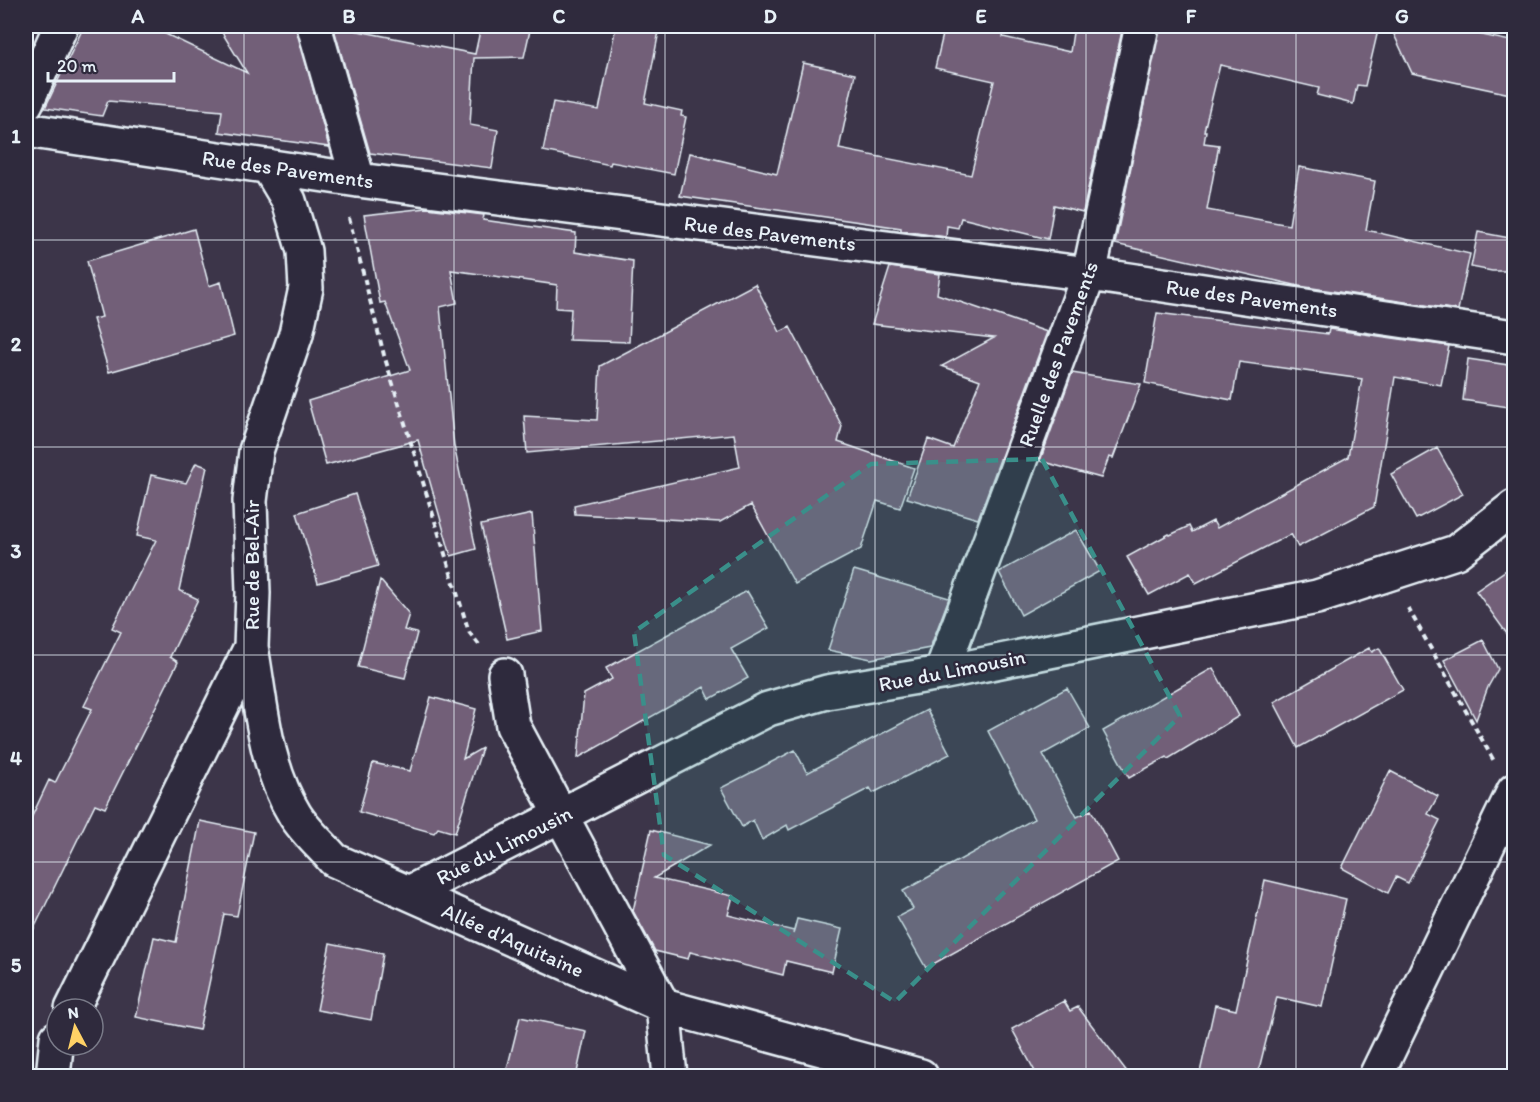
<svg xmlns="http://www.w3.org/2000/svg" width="1540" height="1102" viewBox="0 0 1540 1102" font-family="Itim,sans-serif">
	<rect width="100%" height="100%" fill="#3c3549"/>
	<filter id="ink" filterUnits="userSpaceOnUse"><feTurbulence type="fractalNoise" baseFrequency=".0167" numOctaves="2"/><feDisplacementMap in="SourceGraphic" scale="12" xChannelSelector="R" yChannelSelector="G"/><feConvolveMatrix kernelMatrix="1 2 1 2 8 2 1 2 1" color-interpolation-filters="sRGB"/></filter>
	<g filter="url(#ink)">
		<!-- building -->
		<path fill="#725f78" stroke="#e8f1f8" stroke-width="1.5" d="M 84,26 L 149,26 L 247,73 L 218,26 L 296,26 L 329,147 L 219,132 L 222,111 L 108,101 L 102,116 L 45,108 Z
			M 333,26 L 475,54 L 481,26 L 531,26 L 524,57 L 474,58 L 470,125 L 498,130 L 492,168 L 370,153 Z
			M 616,26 L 660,26 L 645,103 L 682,111 L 681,116 L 686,117 L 674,174 L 611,162 L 610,165 L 543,151 L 553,102 L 599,110 Z
			M 945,26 L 1006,26 L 1003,37 L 1070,52 L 1074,26 L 1123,26 L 1083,212 L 1054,205 L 1048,239 L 961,218 L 958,228 L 947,226 L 946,237 L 901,231 L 901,228 L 680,196 L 690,153 L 777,174 L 803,63 L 855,74 L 839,149 L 971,175 L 994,81 L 935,68 Z
			M 1160,26 L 1379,26 L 1365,86 L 1357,85 L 1353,104 L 1317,95 L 1319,88 L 1220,65 L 1204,131 L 1206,131 L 1204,143 L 1219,145 L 1207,210 L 1289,225 L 1299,167 L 1375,181 L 1366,230 L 1470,254 L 1458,310 L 1299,286 L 1115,244 Z
			M 1390,26 L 1441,26 L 1515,42 L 1515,95 L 1412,73 Z
			M 427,208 L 484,215 L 483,220 L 576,233 L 575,252 L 633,261 L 629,342 L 569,340 L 571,309 L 556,308 L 557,285 L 451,270 L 457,303 L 440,307 L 454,446 L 476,549 L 451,556 L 418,440 L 326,465 L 308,401 L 410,370 L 385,302 L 380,303 L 364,215 Z
			M 194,229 L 209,286 L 221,282 L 234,336 L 109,372 L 93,319 L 102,317 L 87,261 Z
			M 1478,232 L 1515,239 L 1505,271 L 1492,271 L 1471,267 Z
			M 890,267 L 940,274 L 937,294 L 1047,332 L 978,519 L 907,498 L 928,439 L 953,448 L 980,380 L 942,366 L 994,338 L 872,324 Z
			M 755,284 L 780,332 L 790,327 L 842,426 L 838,442 L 914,468 L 900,508 L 877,501 L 861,549 L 795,584 L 751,505 L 720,522 L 575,514 L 574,505 L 740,467 L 734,434 L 527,453 L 524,416 L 597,420 L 600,366 Z
			M 1157,313 L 1328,334 L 1329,329 L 1449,346 L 1441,385 L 1395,377 L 1374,507 L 1298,547 L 1291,534 L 1196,583 L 1190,573 L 1149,595 L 1127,557 L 1169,534 L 1170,535 L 1189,526 L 1192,532 L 1213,521 L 1217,528 L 1348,457 L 1362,379 L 1239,362 L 1232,400 L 1145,383 Z
			M 1468,359 L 1515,366 L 1515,408 L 1463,400 Z
			M 1072,373 L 1141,384 L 1113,458 L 1109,457 L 1101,478 L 1040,461 Z
			M 1437,448 L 1463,494 L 1416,519 L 1391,474 Z
			M 196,463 L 207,467 L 179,590 L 198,599 L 170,657 L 178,662 L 105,808 L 95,804 L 26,945 L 26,829 L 49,780 L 55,783 L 92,709 L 84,706 L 121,632 L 112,628 L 156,540 L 137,536 L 151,475 L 186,483 Z
			M 355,494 L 378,566 L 318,583 L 297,513 Z
			M 532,514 L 542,631 L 507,639 L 481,525 Z
			M 1076,530 L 1100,571 L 1021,615 L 999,572 Z
			M 1515,564 L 1515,645 L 1476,591 Z
			M 854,570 L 949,598 L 930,648 L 871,659 L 828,650 Z
			M 380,580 L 409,614 L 404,630 L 417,633 L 405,678 L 358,667 Z
			M 747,591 L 769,628 L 731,649 L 748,678 L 710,699 L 704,687 L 578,758 L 584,694 L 612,679 L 606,668 Z
			M 1483,640 L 1498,669 L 1488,687 L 1476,720 L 1444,660 Z
			M 1369,648 L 1372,652 L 1379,648 L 1403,690 L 1298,748 L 1274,702 Z
			M 1213,668 L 1239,716 L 1168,759 L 1167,757 L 1129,778 L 1103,731 Z
			M 1067,688 L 1090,728 L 1043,754 L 1077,817 L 1091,810 L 1118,861 L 926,968 L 897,917 L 913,909 L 903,891 L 1034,819 L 988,731 Z
			M 431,697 L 476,709 L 463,759 L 482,748 L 455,833 L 438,828 L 434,833 L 359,812 L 373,763 L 410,771 Z
			M 927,710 L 950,754 L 873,793 L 870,788 L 789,830 L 787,825 L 762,840 L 753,820 L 742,827 L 721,788 L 795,750 L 807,773 Z
			M 1390,771 L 1438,796 L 1428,814 L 1440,820 L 1408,883 L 1396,877 L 1388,893 L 1342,868 Z
			M 200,821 L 254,832 L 237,916 L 224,914 L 199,1030 L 136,1017 L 154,937 L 176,942 Z
			M 651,830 L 710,845 L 654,878 L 733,896 L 728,915 L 794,931 L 793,934 L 797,919 L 842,929 L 832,972 L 786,961 L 783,975 L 690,952 L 688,959 L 655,951 L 633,911 Z
			M 1265,880 L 1346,899 L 1322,1007 L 1277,997 L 1257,1077 L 1199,1077 L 1215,1005 L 1236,1010 Z
			M 330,943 L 383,954 L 371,1020 L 317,1010 Z
			M 1064,1001 L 1070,1011 L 1078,1007 L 1131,1077 L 1038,1077 L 1012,1029 Z
			M 520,1017 L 586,1031 L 576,1077 L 505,1077 Z"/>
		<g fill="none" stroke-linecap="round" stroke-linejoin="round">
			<!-- minor casing -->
			<g stroke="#e8f1f8" stroke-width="38">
				<path id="minor" d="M 314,26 L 358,180
					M 26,103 L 61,26
					M 26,130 L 358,180 L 1089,274 L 1514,337
					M 251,647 C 261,703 264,765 295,815 C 305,831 321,845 334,860 L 663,1006 L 921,1076
					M 941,673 L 1089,274 L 1142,26
					M 505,675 L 513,726 L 663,1006 L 670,1076
					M 409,893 L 768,709 L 827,692 L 941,673 L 1317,597 L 1456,552 L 1514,507
					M 72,1009 L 251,647 L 253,593 L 250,501 L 256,451 L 296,334 L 306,288 L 304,251 L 289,201 L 268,166
					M 53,1076 L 57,1038
					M 1376,1076 L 1514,791"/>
			</g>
			<!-- path -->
			<path stroke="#e8f1f8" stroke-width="4" stroke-dasharray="6 4.5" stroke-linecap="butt" d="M 349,218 L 384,355 L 469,632 L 481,647
				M 1408,608 L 1494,761"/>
			<!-- minor -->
			<use href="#minor" stroke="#2f2a3d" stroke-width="33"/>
		</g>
	</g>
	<!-- marked area -->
	<path fill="#3a8f8a" fill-opacity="0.2" stroke="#3a8f8a" stroke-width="4.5" stroke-dasharray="12 8" stroke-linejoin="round" d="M 1042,459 L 1180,716 L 895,1002 L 664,855 L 634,632 L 871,464 Z"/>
	<!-- grid -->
	<path fill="none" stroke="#e8f1f8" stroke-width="1.5" stroke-opacity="0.55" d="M 244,26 L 244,1076M 454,26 L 454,1076M 665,26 L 665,1076M 875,26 L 875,1076M 1086,26 L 1086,1076M 1296,26 L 1296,1076M 26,240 L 1514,240M 26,447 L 1514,447M 26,655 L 1514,655M 26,862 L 1514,862"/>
	<g text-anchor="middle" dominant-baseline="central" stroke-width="5" stroke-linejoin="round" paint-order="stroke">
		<!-- street labels -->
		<g font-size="21" fill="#e8f1f8" stroke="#2f2a3d">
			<text transform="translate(288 169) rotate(8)">Rue des Pavements</text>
			<text transform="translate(770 233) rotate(7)">Rue des Pavements</text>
			<text transform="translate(1252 298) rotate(8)">Rue des Pavements</text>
			<text transform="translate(1058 354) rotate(-70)">Ruelle des Pavements</text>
			<text transform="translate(251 565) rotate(-90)">Rue de Bel-Air</text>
			<text transform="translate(952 670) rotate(-11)">Rue du Limousin</text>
			<text transform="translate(504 845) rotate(-27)">Rue du Limousin</text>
			<text transform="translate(513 940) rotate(24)">Allée d'Aquitaine</text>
		</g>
	</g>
	<!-- margin -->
	<rect width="1540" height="1102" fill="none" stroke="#2f2a3d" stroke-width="66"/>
	<!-- north arrow -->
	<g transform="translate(75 1027) rotate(353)"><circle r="28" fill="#2f2a3d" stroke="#797a88" stroke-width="1.5"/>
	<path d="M0-4.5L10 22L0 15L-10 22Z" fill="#ffd166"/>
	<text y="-9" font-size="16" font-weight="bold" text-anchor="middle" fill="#e8f1f8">N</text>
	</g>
	<!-- scale -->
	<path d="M48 72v9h126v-9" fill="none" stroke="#e8f1f8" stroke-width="3"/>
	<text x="57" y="72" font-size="18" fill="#e8f1f8" stroke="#2f2a3d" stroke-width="4.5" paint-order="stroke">20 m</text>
	<rect x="33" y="33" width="1474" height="1036" fill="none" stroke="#e8f1f8" stroke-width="2"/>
	<g font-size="20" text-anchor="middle" font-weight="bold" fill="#e8f1f8">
		<text x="138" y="23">A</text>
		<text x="349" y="23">B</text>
		<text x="559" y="23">C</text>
		<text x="770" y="23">D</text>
		<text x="981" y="23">E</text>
		<text x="1191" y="23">F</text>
		<text x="1402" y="23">G</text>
		<text x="16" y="143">1</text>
		<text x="16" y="351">2</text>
		<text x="16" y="558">3</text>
		<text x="16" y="765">4</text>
		<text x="16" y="972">5</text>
	</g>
</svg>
